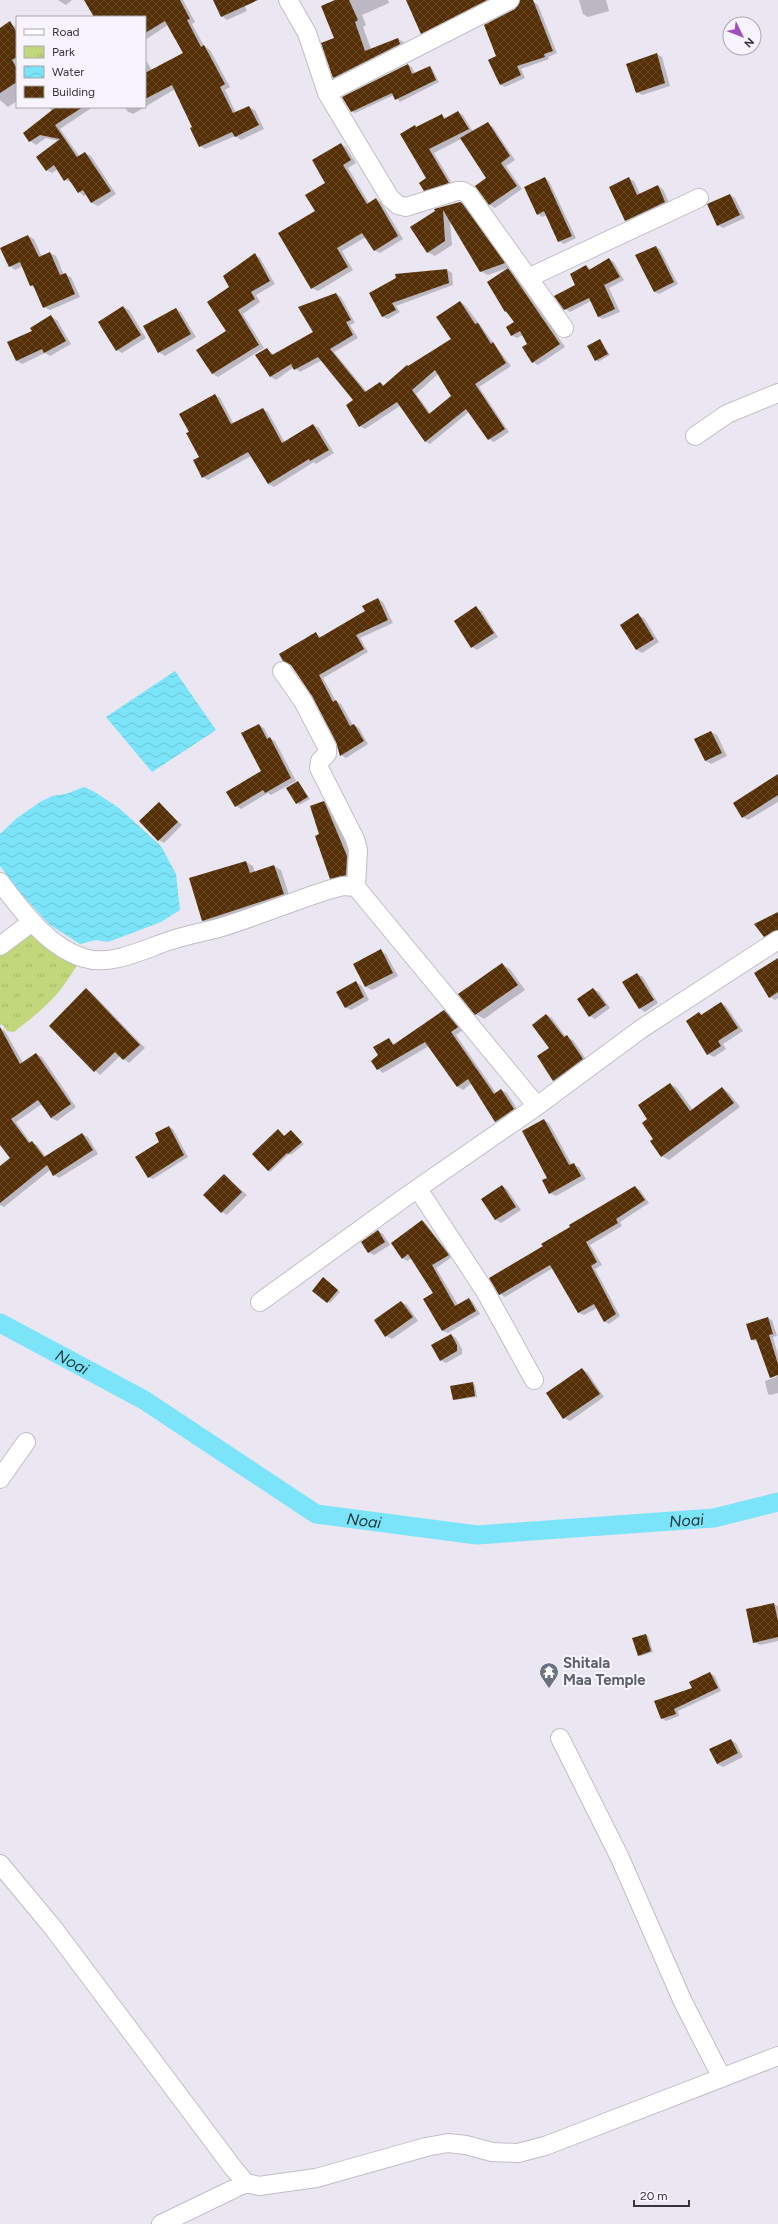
<svg xmlns="http://www.w3.org/2000/svg" width="778" height="2224" viewBox="0 0 778 2224" font-family="Figtree,sans-serif">
	<defs>
		<pattern id="park-tufts" width="24" height="20" patternUnits="userSpaceOnUse"><rect width="24" height="20" fill="#c2d67b"/><path d="M3 7l-1-3M5 7V3M7 7l1-3M15 17l-1-3M17 17v-4M19 17l1-3" fill="none" stroke="#a7b86b"/></pattern>
		<pattern id="water-waves" width="16" height="10" patternUnits="userSpaceOnUse"><rect width="16" height="10" fill="#7be4f8"/><path d="M0 5q4-4 8 0t8 0" fill="none" stroke="#6bc4d5"/></pattern>
		<pattern id="building-cross-hatch" width="8" height="8" patternUnits="userSpaceOnUse"><rect width="8" height="8" fill="#552f05"/><path d="M0 0l8 8M0 8l8-8" fill="none" stroke="#664522"/></pattern>
	</defs>
	<rect width="100%" height="100%" fill="#eae7f2"/>
	<!-- park -->
	<path fill="url(#park-tufts)" d="M 33,931 L 77,965 C 57,999 44,1008 14,1032 L 7,1031 L 2,1024 L 0,1025 L 0,953 Z"/>
	<!-- water -->
	<path fill="url(#water-waves)" d="M 175,671 L 216,730 L 152,772 L 106,717 Z
		M 84,787 L 93,791 L 119,808 L 161,846 L 176,874 L 180,910 L 161,922 L 108,942 L 96,940 L 80,944 L 50,925 L 20,893 L 0,866 L 0,834 L 17,818 L 40,802 L 52,796 L 66,794 Z"/>
	<!-- shadow -->
	<path fill="#0003" fill-rule="evenodd" d="M 58,0 L 72,0 L 66,5 Z
		M 85,0 L 183,0 L 195,22 L 192,24 L 204,46 L 210,50 L 230,87 L 225,90 L 236,113 L 249,107 L 255,110 L 264,129 L 241,140 L 235,136 L 205,149 L 200,146 L 194,128 L 175,89 L 133,114 L 127,111 L 125,107 L 145,107 L 145,59 L 152,70 L 184,53 L 168,25 L 145,40 L 145,17 L 96,17 Z
		M 214,0 L 242,0 L 247,11 L 227,20 L 222,16 Z
		M 338,0 L 388,0 L 389,3 L 362,15 L 366,25 L 363,27 L 371,49 L 398,39 L 407,44 L 343,83 L 334,77 Z
		M 427,0 L 497,0 L 426,36 L 421,33 Z
		M 579,0 L 606,0 L 609,11 L 588,17 L 583,14 Z
		M 534,2 L 538,5 L 557,53 L 548,57 L 549,59 L 521,69 L 525,78 L 505,87 L 501,85 L 489,60 L 497,56 Z
		M 10,23 L 17,28 L 17,101 L 8,107 L 0,100 L 0,29 Z
		M 657,54 L 662,57 L 670,86 L 642,95 L 637,92 Z
		M 408,65 L 412,67 L 415,74 L 430,67 L 433,70 L 439,82 L 400,102 L 394,95 L 355,113 L 351,111 Z
		M 49,107 L 93,107 L 60,129 L 80,157 L 85,153 L 91,156 L 116,194 L 98,206 L 92,203 L 87,194 L 84,196 L 79,192 L 72,182 L 65,180 L 58,169 L 52,173 L 46,170 L 60,141 L 46,138 L 36,145 L 30,141 L 24,134 L 52,112 Z
		M 458,112 L 463,115 L 473,132 L 488,124 L 493,127 L 515,160 L 506,166 L 522,189 L 495,208 L 490,205 L 476,186 L 487,178 L 461,139 L 434,153 L 453,185 L 429,193 L 424,190 L 427,179 L 418,128 L 442,116 L 447,118 Z
		M 341,144 L 346,147 L 356,163 L 348,168 L 369,203 L 376,199 L 381,202 L 403,239 L 380,253 L 374,250 L 366,237 L 342,251 L 353,270 L 318,291 L 312,288 L 316,212 Z
		M 545,178 L 549,181 L 576,238 L 564,244 L 559,241 L 547,215 L 542,217 L 538,214 Z
		M 629,179 L 634,181 L 640,194 L 658,186 L 663,189 L 670,205 L 631,223 L 626,220 Z
		M 730,195 L 735,198 L 745,218 L 723,228 L 718,225 Z
		M 460,203 L 467,207 L 511,267 L 488,275 L 480,271 L 450,221 L 452,245 L 435,256 L 427,252 L 437,211 Z
		M 28,236 L 34,239 L 42,257 L 50,253 L 56,256 L 64,275 L 71,277 L 80,297 L 50,310 L 44,307 L 36,288 L 31,286 L 23,266 L 15,270 L 10,266 Z
		M 656,247 L 660,249 L 678,284 L 659,294 L 655,292 L 637,256 Z
		M 255,255 L 260,258 L 275,284 L 256,295 L 260,302 L 243,314 L 264,348 L 218,377 L 213,374 L 198,350 L 227,332 L 231,288 Z
		M 609,259 L 614,262 L 624,280 L 609,288 L 620,312 L 603,319 L 598,317 L 591,301 L 570,312 L 565,309 L 586,266 L 591,269 Z
		M 508,269 L 514,272 L 565,347 L 538,365 L 533,362 L 529,344 L 523,335 L 517,338 L 511,335 L 515,322 L 505,311 Z
		M 447,270 L 452,273 L 453,285 L 396,306 L 400,312 L 388,319 L 383,317 L 397,279 L 396,275 Z
		M 336,294 L 341,297 L 355,323 L 350,325 L 358,338 L 334,352 L 367,392 L 380,383 L 385,386 L 409,367 L 453,340 L 460,302 L 465,305 L 511,366 L 479,387 L 509,432 L 494,442 L 489,439 L 469,412 L 430,444 L 425,441 L 400,406 L 365,429 L 360,426 L 354,401 L 322,360 L 300,372 L 294,367 L 276,380 L 271,377 L 257,356 L 267,349 L 274,355 L 315,333 ZM 438,374 L 452,397 L 431,414 L 416,394 Z
		M 123,307 L 129,310 L 146,338 L 122,353 L 117,350 Z
		M 176,309 L 181,312 L 196,337 L 165,356 L 159,352 L 144,327 Z
		M 51,317 L 57,320 L 71,344 L 50,356 L 45,353 L 22,364 L 17,361 L 9,343 L 33,331 Z
		M 600,340 L 610,355 L 598,362 L 588,347 Z
		M 215,395 L 220,398 L 234,424 L 263,409 L 268,412 L 285,443 L 313,425 L 319,428 L 334,453 L 316,464 L 314,462 L 274,487 L 268,484 L 251,456 L 208,480 L 203,477 L 200,457 L 190,432 Z
		M 378,599 L 383,602 L 393,623 L 360,638 L 368,652 L 323,678 L 336,701 L 341,704 L 353,725 L 359,728 L 368,744 L 346,758 L 341,755 L 337,742 L 313,696 L 316,634 L 321,637 L 366,611 Z
		M 476,608 L 482,611 L 498,637 L 477,650 L 472,647 Z
		M 638,615 L 644,618 L 659,642 L 642,653 L 637,650 L 622,625 Z
		M 259,725 L 264,728 L 269,738 L 275,741 L 296,781 L 271,795 L 268,793 L 241,809 L 236,806 L 262,772 Z
		M 711,732 L 717,735 L 727,756 L 711,764 L 706,761 L 696,740 Z
		M 778,781 L 778,802 L 748,820 L 743,817 Z
		M 298,782 L 310,799 L 299,805 L 288,788 Z
		M 324,802 L 329,805 L 338,823 L 352,860 L 351,878 L 336,881 L 331,878 L 321,834 Z
		M 159,804 L 182,825 L 164,843 L 159,840 Z
		M 246,862 L 253,866 L 255,873 L 274,866 L 281,870 L 290,898 L 209,925 L 202,921 Z
		M 381,951 L 386,954 L 398,976 L 372,990 L 366,987 L 354,964 Z
		M 778,959 L 778,998 L 775,1000 L 770,997 Z
		M 502,964 L 510,969 L 525,990 L 484,1019 L 476,1014 Z
		M 637,974 L 643,977 L 658,1003 L 645,1012 L 639,1008 Z
		M 356,982 L 362,986 L 369,1000 L 351,1010 L 345,1007 Z
		M 86,989 L 91,992 L 145,1048 L 129,1063 L 120,1056 L 100,1075 L 50,1026 Z
		M 593,989 L 599,992 L 610,1008 L 595,1019 L 590,1016 Z
		M 721,1003 L 726,1006 L 743,1031 L 723,1044 L 726,1049 L 714,1057 L 708,1054 L 699,1013 L 702,1015 Z
		M 444,1011 L 449,1014 L 463,1030 L 456,1035 L 496,1093 L 501,1090 L 507,1093 L 519,1112 L 501,1125 L 496,1122 L 472,1083 L 463,1090 L 458,1087 L 429,1046 L 383,1073 L 378,1069 L 380,1056 L 389,1039 L 395,1045 Z
		M 547,1015 L 552,1018 L 566,1037 L 573,1040 L 588,1062 L 559,1083 L 554,1080 Z
		M 0,1028 L 5,1031 L 23,1063 L 36,1054 L 42,1057 L 76,1107 L 57,1121 L 51,1118 L 42,1104 L 16,1122 L 31,1143 L 37,1145 L 46,1157 L 82,1134 L 88,1137 L 98,1154 L 59,1178 L 54,1175 L 50,1170 L 4,1207 L 0,1205 L 0,1167 L 11,1158 L 0,1144 Z
		M 670,1084 L 677,1088 L 693,1110 L 722,1088 L 729,1093 L 740,1107 L 669,1160 L 662,1156 L 649,1120 Z
		M 544,1120 L 549,1123 L 572,1165 L 579,1167 L 586,1179 L 556,1196 L 550,1193 Z
		M 169,1127 L 173,1129 L 188,1157 L 153,1179 L 149,1177 L 160,1142 Z
		M 278,1131 L 285,1137 L 291,1131 L 304,1144 L 291,1155 L 289,1154 L 270,1172 L 268,1170 Z
		M 224,1175 L 247,1195 L 227,1215 L 222,1212 Z
		M 502,1186 L 507,1189 L 521,1210 L 501,1223 L 496,1220 L 482,1200 Z
		M 635,1187 L 640,1190 L 649,1203 L 620,1222 L 622,1226 L 590,1245 L 602,1265 L 595,1269 L 620,1316 L 609,1324 L 604,1321 L 597,1308 L 584,1315 L 579,1313 L 553,1268 L 505,1297 L 500,1294 L 544,1247 Z
		M 422,1221 L 426,1224 L 452,1257 L 436,1268 L 458,1305 L 469,1299 L 473,1302 L 480,1314 L 448,1333 L 443,1331 L 424,1299 L 434,1293 L 412,1258 L 407,1261 L 403,1258 Z
		M 378,1231 L 383,1234 L 390,1245 L 374,1255 L 368,1252 Z
		M 326,1280 L 340,1292 L 330,1303 L 328,1302 Z
		M 401,1302 L 407,1305 L 418,1321 L 392,1339 L 386,1336 Z
		M 768,1318 L 772,1320 L 777,1336 L 773,1337 L 778,1355 L 778,1374 L 772,1376 L 772,1378 L 758,1342 L 752,1340 L 748,1325 Z
		M 451,1335 L 456,1338 L 462,1349 L 462,1354 L 446,1363 L 440,1360 Z
		M 582,1369 L 588,1373 L 604,1397 L 570,1421 L 564,1418 Z
		M 778,1376 L 778,1393 L 770,1395 L 768,1394 L 765,1381 Z
		M 472,1383 L 475,1385 L 477,1397 L 456,1400 L 454,1399 Z
		M 774,1604 L 778,1606 L 778,1641 L 760,1645 L 754,1642 Z
		M 646,1635 L 648,1636 L 653,1652 L 641,1656 L 639,1655 Z
		M 710,1673 L 715,1676 L 721,1691 L 678,1711 L 679,1716 L 666,1721 L 661,1718 Z
		M 731,1740 L 736,1743 L 743,1757 L 723,1767 L 717,1764 Z"/>
	<g fill="none" stroke-linecap="round" stroke-linejoin="round">
		<!-- canal -->
		<path stroke="#7be4f8" stroke-width="19" id="s1" d="M 0,1323 L 144,1400 L 316,1514 L 477,1535 L 714,1518 L 778,1502"/>
	</g>
	<!-- building -->
	<path fill="url(#building-cross-hatch)" fill-rule="evenodd" d="M 84,0 L 180,0 L 190,19 L 187,20 L 201,47 L 204,45 L 225,84 L 220,87 L 233,113 L 249,106 L 259,125 L 235,137 L 232,132 L 199,147 L 190,128 L 192,127 L 172,85 L 145,99 L 145,73 L 183,53 L 165,21 L 145,33 L 145,17 L 94,17 Z
		M 213,0 L 258,0 L 221,17 Z
		M 335,0 L 349,0 L 358,20 L 355,22 L 365,51 L 398,38 L 400,44 L 333,78 L 321,43 L 334,38 L 321,6 Z
		M 406,0 L 487,0 L 421,34 Z
		M 520,0 L 533,0 L 553,51 L 544,54 L 545,57 L 517,66 L 521,75 L 500,85 L 488,60 L 496,56 L 484,25 L 515,9 Z
		M 10,21 L 17,33 L 17,57 L 12,60 L 17,69 L 17,82 L 0,93 L 0,28 Z
		M 657,53 L 665,83 L 636,93 L 626,64 Z
		M 408,64 L 412,74 L 430,66 L 436,80 L 395,100 L 392,93 L 351,112 L 342,97 Z
		M 56,107 L 83,107 L 55,125 L 77,157 L 85,152 L 111,191 L 91,203 L 83,190 L 78,193 L 68,178 L 64,181 L 54,165 L 46,171 L 36,157 L 60,139 L 40,135 L 29,142 L 23,133 Z
		M 458,111 L 469,129 L 429,149 L 449,183 L 424,191 L 419,183 L 426,178 L 400,134 L 415,125 L 416,127 L 442,114 L 444,119 Z
		M 488,122 L 510,156 L 501,163 L 517,186 L 489,205 L 475,186 L 486,178 L 460,138 Z
		M 341,143 L 351,160 L 343,165 L 367,204 L 376,198 L 398,236 L 374,251 L 362,233 L 337,248 L 348,267 L 311,289 L 278,233 L 315,211 L 305,195 L 325,183 L 312,160 Z
		M 545,177 L 572,236 L 558,242 L 544,211 L 537,215 L 524,187 Z
		M 629,177 L 637,195 L 658,185 L 665,202 L 625,221 L 609,187 Z
		M 730,194 L 740,215 L 717,226 L 707,204 Z
		M 460,202 L 462,203 L 505,263 L 480,272 L 443,210 L 445,241 L 427,253 L 410,227 L 435,211 L 434,209 Z
		M 28,235 L 39,257 L 50,252 L 60,275 L 66,273 L 75,294 L 43,308 L 33,285 L 30,286 L 20,262 L 9,267 L 0,248 Z
		M 656,246 L 674,282 L 654,292 L 635,255 Z
		M 255,253 L 270,281 L 251,292 L 255,299 L 238,310 L 259,345 L 212,374 L 196,350 L 226,331 L 207,302 L 229,287 L 223,276 Z
		M 609,258 L 620,277 L 604,285 L 615,309 L 598,317 L 589,298 L 564,310 L 554,296 L 575,285 L 570,274 L 586,265 L 589,270 Z
		M 508,268 L 560,344 L 532,363 L 522,347 L 527,344 L 520,331 L 511,336 L 506,327 L 514,322 L 506,311 L 505,312 L 487,282 Z
		M 447,269 L 449,283 L 392,303 L 396,310 L 382,317 L 369,293 L 396,278 L 395,274 Z
		M 336,293 L 351,320 L 346,322 L 353,335 L 330,349 L 365,392 L 380,382 L 383,386 L 407,365 L 408,366 L 451,339 L 436,317 L 460,301 L 475,324 L 478,323 L 491,344 L 493,342 L 506,363 L 475,384 L 505,429 L 488,440 L 466,409 L 425,442 L 397,402 L 359,427 L 346,405 L 353,400 L 318,357 L 294,370 L 291,364 L 270,377 L 255,355 L 267,348 L 272,355 L 313,332 L 298,307 ZM 435,370 L 451,396 L 429,414 L 412,390 Z
		M 123,306 L 141,335 L 116,351 L 98,322 Z
		M 176,308 L 191,334 L 158,353 L 143,326 Z
		M 51,315 L 66,341 L 44,353 L 42,349 L 16,361 L 7,342 L 32,331 L 30,328 Z
		M 600,339 L 608,354 L 595,361 L 587,346 Z
		M 215,394 L 231,424 L 263,408 L 282,443 L 313,424 L 329,450 L 310,461 L 309,459 L 268,484 L 248,452 L 202,478 L 193,460 L 199,457 L 186,433 L 189,432 L 179,414 Z
		M 378,598 L 388,620 L 356,635 L 364,649 L 319,675 L 333,702 L 336,700 L 350,726 L 354,724 L 364,741 L 340,756 L 336,742 L 312,696 L 291,665 L 283,661 L 279,654 L 316,632 L 319,638 L 365,611 L 362,606 Z
		M 476,606 L 494,633 L 471,648 L 454,621 Z
		M 638,613 L 654,639 L 636,650 L 620,625 Z
		M 259,724 L 267,739 L 270,737 L 291,778 L 265,793 L 263,790 L 235,807 L 226,792 L 261,771 L 241,733 Z
		M 711,731 L 722,753 L 705,761 L 694,739 Z
		M 778,774 L 778,795 L 742,818 L 733,803 Z
		M 298,781 L 308,797 L 296,804 L 286,788 Z
		M 324,801 L 347,856 L 346,875 L 330,879 L 315,836 L 319,834 L 310,806 Z
		M 159,802 L 178,822 L 158,841 L 139,821 Z
		M 246,861 L 250,873 L 274,865 L 284,894 L 202,921 L 189,878 Z
		M 778,912 L 778,930 L 764,937 L 754,924 Z
		M 381,949 L 393,973 L 365,987 L 353,964 Z
		M 778,958 L 778,992 L 769,998 L 754,973 Z
		M 502,963 L 518,985 L 475,1015 L 458,994 Z
		M 637,973 L 654,1000 L 639,1009 L 622,982 Z
		M 356,981 L 364,997 L 345,1008 L 336,992 Z
		M 86,988 L 140,1045 L 123,1060 L 115,1052 L 94,1072 L 49,1026 Z
		M 593,988 L 606,1005 L 589,1017 L 577,999 Z
		M 721,1002 L 738,1028 L 718,1041 L 721,1046 L 707,1055 L 686,1021 L 699,1012 L 701,1015 Z
		M 444,1010 L 458,1027 L 451,1032 L 494,1094 L 501,1089 L 514,1109 L 495,1122 L 468,1079 L 457,1087 L 425,1042 L 377,1070 L 371,1061 L 378,1055 L 373,1047 L 389,1038 L 393,1045 Z
		M 546,1014 L 564,1037 L 567,1035 L 583,1059 L 553,1081 L 537,1056 L 549,1048 L 532,1025 Z
		M 0,1027 L 20,1064 L 36,1053 L 71,1104 L 51,1118 L 38,1100 L 11,1119 L 29,1143 L 32,1141 L 44,1157 L 82,1133 L 93,1150 L 53,1176 L 47,1165 L 0,1203 L 0,1166 L 10,1158 L 0,1145 Z
		M 670,1083 L 690,1111 L 722,1087 L 734,1103 L 661,1157 L 650,1141 L 653,1139 L 642,1123 L 647,1119 L 638,1105 Z
		M 544,1119 L 569,1165 L 574,1163 L 581,1176 L 549,1194 L 542,1180 L 547,1178 L 522,1131 Z
		M 169,1126 L 184,1155 L 148,1178 L 135,1157 L 159,1142 L 155,1133 Z
		M 278,1129 L 284,1136 L 291,1130 L 302,1142 L 288,1154 L 287,1153 L 268,1171 L 252,1154 Z
		M 224,1174 L 242,1192 L 221,1213 L 203,1195 Z
		M 502,1185 L 516,1207 L 495,1220 L 481,1199 Z
		M 635,1186 L 645,1200 L 616,1219 L 618,1223 L 586,1242 L 597,1262 L 591,1266 L 616,1314 L 604,1322 L 594,1304 L 578,1313 L 550,1265 L 499,1295 L 489,1278 L 543,1246 L 541,1244 L 570,1227 L 569,1225 Z
		M 422,1220 L 449,1255 L 432,1265 L 455,1306 L 469,1298 L 476,1311 L 442,1331 L 423,1299 L 433,1293 L 408,1254 L 402,1259 L 391,1243 Z
		M 378,1230 L 385,1242 L 368,1253 L 361,1242 Z
		M 323,1277 L 338,1290 L 327,1303 L 312,1291 Z
		M 401,1301 L 413,1317 L 385,1337 L 374,1320 Z
		M 768,1317 L 773,1334 L 769,1335 L 778,1364 L 778,1375 L 770,1378 L 756,1339 L 751,1340 L 746,1324 Z
		M 451,1334 L 457,1345 L 457,1351 L 440,1361 L 431,1345 Z
		M 582,1368 L 600,1394 L 563,1419 L 546,1393 Z
		M 473,1382 L 475,1396 L 453,1400 L 450,1386 Z
		M 774,1603 L 778,1621 L 778,1637 L 753,1643 L 746,1609 Z
		M 646,1634 L 651,1651 L 638,1656 L 632,1638 Z
		M 710,1672 L 718,1688 L 674,1709 L 676,1714 L 661,1719 L 654,1701 L 692,1688 L 689,1682 Z
		M 731,1739 L 738,1753 L 717,1764 L 709,1749 Z"/>
	<g fill="none" stroke-linecap="round" stroke-linejoin="round">
		<!-- street casing -->
		<g stroke="#c1bec8" stroke-width="20">
			<path id="street" d="M 288,0 L 307,33 L 327,93 L 390,198 L 398,205 L 406,207 L 457,191 L 463,191 L 469,195 L 564,328
				M 327,93 L 510,0
				M 528,278 L 699,198
				M 695,436 L 727,414 L 778,393
				M 282,671 L 303,701 L 327,747 L 327,754 L 320,761 L 319,768 L 355,839 L 358,850 L 356,887
				M 0,882 C 22,911 48,947 84,958 C 112,967 146,948 172,940 C 187,935 203,932 219,928 C 255,917 291,902 328,890 L 343,886 L 356,887 L 537,1106 L 641,1029 L 778,940
				M 0,946 L 32,922
				M 418,1189 L 485,1291 L 534,1380
				M 260,1302 L 404,1198 L 537,1106
				M 0,1479 L 26,1442
				M 560,1738 L 620,1858 L 683,2002 L 722,2078
				M 0,1864 L 54,1929 L 234,2169 L 246,2183 L 259,2186 L 316,2178 L 426,2147 L 448,2143 L 466,2145 L 492,2152 L 518,2153 L 545,2146 L 778,2056
				M 161,2224 L 246,2183"/>
		</g>
		<!-- street -->
		<use href="#street" stroke="#fff" stroke-width="18"/>
	</g>
	<!-- icons -->
	<defs>
		<g id="temple-pin" transform="scale(1)"><path d="M0 17L-7.5 6A9.5 9.5 0 1 1 7.5 6Z" fill="#6b7280" stroke="#f8f4ff"/><path d="M0-6L5-2H3V0L6.5 2.5H4V6H1.5V3h-3V6H-4V2.5H-6.5L-3 0V-2H-5Z" fill="#fff"/></g>
	</defs>
	<g fill-rule="evenodd">
		<use href="#temple-pin" x="549" y="1672"/>
	</g>
	<g text-anchor="middle" dominant-baseline="central" stroke-width="4" stroke-linejoin="round" paint-order="stroke">
		<!-- worship labels -->
		<g font-size="15" font-weight="bold" fill="#5b616d" stroke="#f8f4ff" text-anchor="start">
			<text x="563" y="1663">Shitala<tspan x="563" dy="17">Maa Temple</tspan></text>
		</g>
		<!-- water labels -->
		<g font-size="16" font-style="italic" fill="#20383d" stroke="#f8f4ff">
			<text stroke="none"><textPath href="#s1" startOffset="82">Noai</textPath></text>
			<text stroke="none"><textPath href="#s1" startOffset="418">Noai</textPath></text>
			<text stroke="none"><textPath href="#s1" startOffset="742">Noai</textPath></text>
		</g>
	</g>
	<!-- legend -->
	<rect x="16" y="16" width="130" height="92" fill="#f8f4ff" stroke="#aaa8b0"/>
	<rect x="24" y="29" width="20" height="6" fill="#ffffff" stroke="#aaa8b0"/>
	<text x="52" y="36" font-size="12" fill="#363539">Road</text>
	<rect x="24" y="46" width="20" height="12" fill="url(#park-tufts)" stroke="#aaa8b0"/>
	<text x="52" y="56" font-size="12" fill="#363539">Park</text>
	<rect x="24" y="66" width="20" height="12" fill="url(#water-waves)" stroke="#aaa8b0"/>
	<text x="52" y="76" font-size="12" fill="#363539">Water</text>
	<rect x="24" y="86" width="20" height="12" fill="url(#building-cross-hatch)" stroke="#aaa8b0"/>
	<text x="52" y="96" font-size="12" fill="#363539">Building</text>
	<!-- north arrow -->
	<g transform="translate(742 36) rotate(133)"><circle r="19" fill="#f8f4ff" stroke="#aaa8b0"/>
	<path d="M0-3L7 15L0 10L-7 15Z" fill="#a24ebc"/>
	<text y="-6" font-size="11" font-weight="bold" text-anchor="middle" fill="#363539">N</text>
	</g>
	<!-- scale -->
	<path d="M634 2200v6h55v-6" fill="none" stroke="#363539" stroke-width="2"/>
	<text x="640" y="2200" font-size="12" fill="#363539" stroke="#f8f4ff" stroke-width="3" paint-order="stroke">20 m</text>
</svg>
